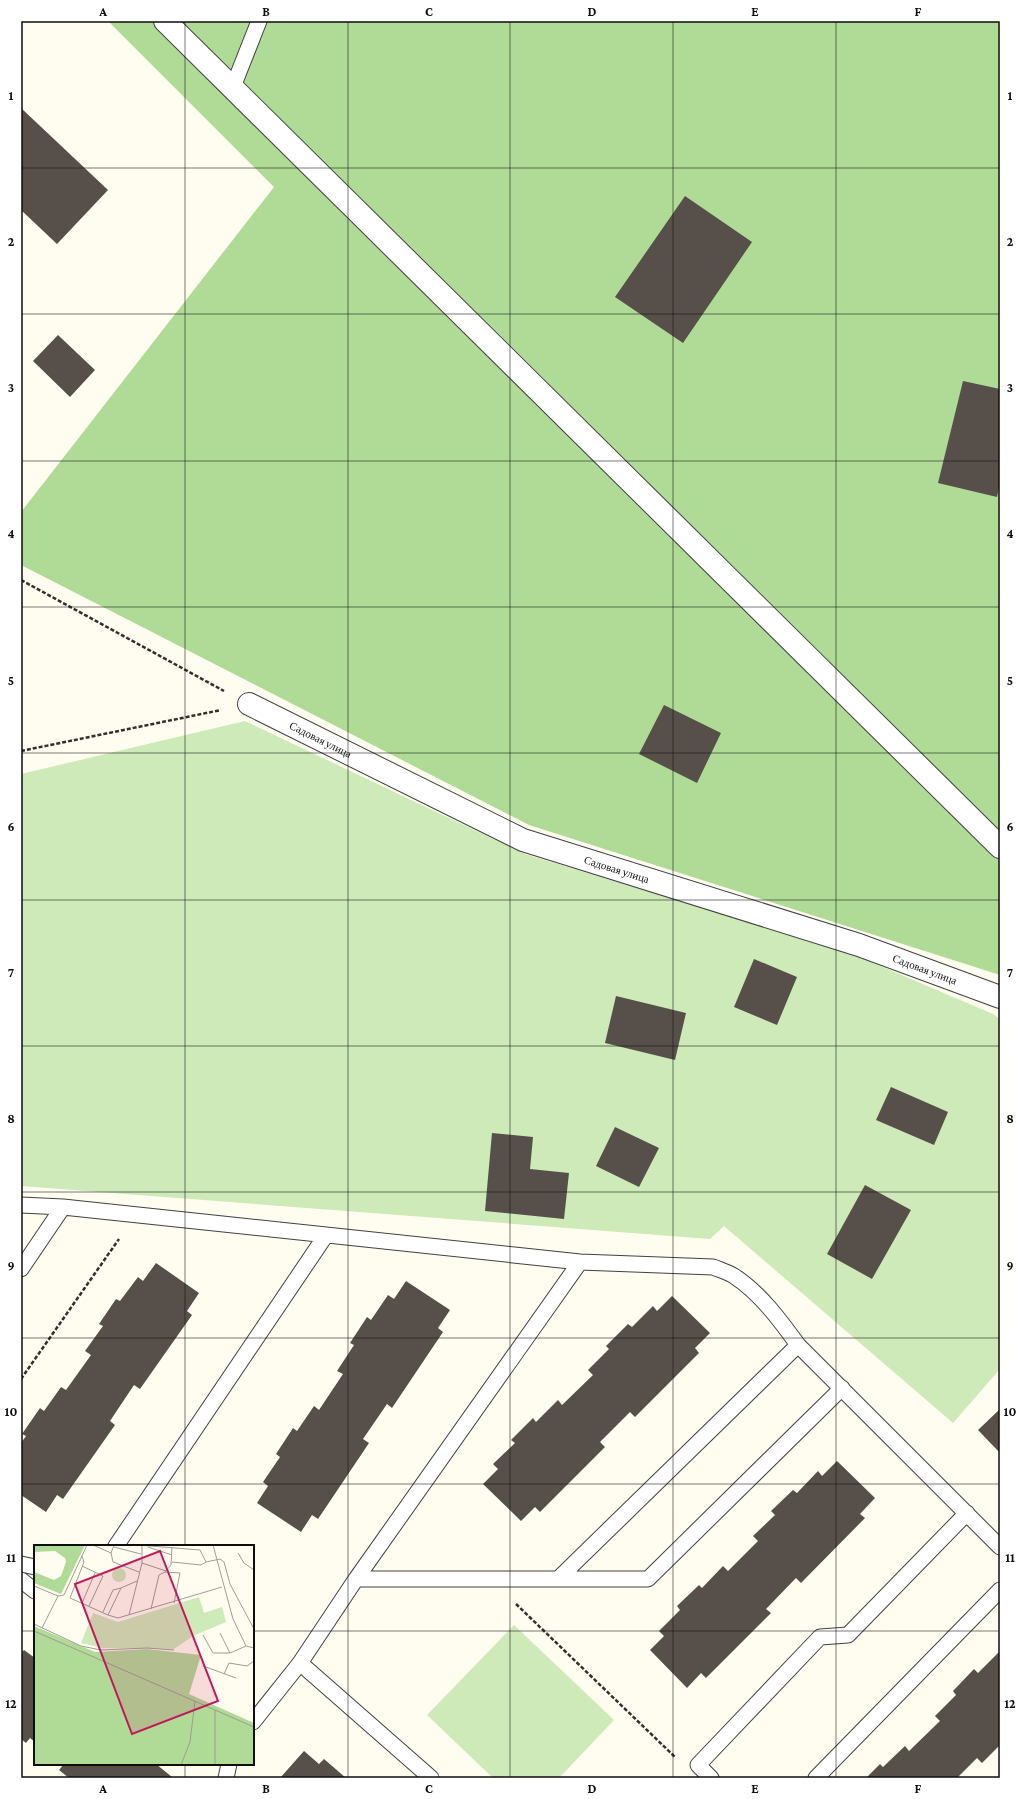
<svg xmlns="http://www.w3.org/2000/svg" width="1021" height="1799" viewBox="0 0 1021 1799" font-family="'Crimson Pro',serif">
	<rect width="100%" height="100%" fill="#fffdef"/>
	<!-- green -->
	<path fill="#cdeab8" d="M 245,721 L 525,854 L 850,953 L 993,1014 L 1000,1019 L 1000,1369 L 953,1423 L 724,1226 L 710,1239 L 21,1186 L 21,774 Z
		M 514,1625 L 614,1720 L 559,1778 L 493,1778 L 427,1715 Z"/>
	<!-- forest -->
	<path fill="#afdb97" d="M 108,21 L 1000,21 L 1000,975 L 529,825 L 21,565 L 21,512 L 274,187 Z"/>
	<!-- building -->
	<path fill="#57504a" d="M 21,108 L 108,190 L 57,244 L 21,210 Z
		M 685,196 L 752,242 L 683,343 L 615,297 Z
		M 58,335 L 95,370 L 70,397 L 33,361 Z
		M 963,381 L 1000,389 L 1000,483 L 997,497 L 938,483 Z
		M 664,705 L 721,733 L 697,783 L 639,754 Z
		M 754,959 L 797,977 L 777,1025 L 734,1007 Z
		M 616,996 L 686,1013 L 675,1060 L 605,1043 Z
		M 891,1087 L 948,1112 L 934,1145 L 876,1120 Z
		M 615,1127 L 659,1148 L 639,1187 L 596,1166 Z
		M 492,1133 L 533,1137 L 530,1169 L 569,1173 L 564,1219 L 485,1211 Z
		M 865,1185 L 911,1210 L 872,1279 L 827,1254 Z
		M 156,1263 L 199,1293 L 187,1311 L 192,1315 L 140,1389 L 134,1385 L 110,1421 L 115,1425 L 63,1499 L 57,1495 L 46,1512 L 21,1495 L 21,1443 L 26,1436 L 22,1434 L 40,1408 L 44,1411 L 61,1387 L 66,1390 L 91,1355 L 85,1351 L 103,1326 L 99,1324 L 116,1299 L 120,1301 L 138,1277 L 143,1281 Z
		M 406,1281 L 450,1310 L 438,1328 L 443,1332 L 392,1408 L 387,1404 L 363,1439 L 369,1443 L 318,1519 L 312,1515 L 301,1532 L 257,1503 L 268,1486 L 263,1482 L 280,1457 L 276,1454 L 293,1428 L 297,1431 L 314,1406 L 319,1410 L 343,1374 L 337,1371 L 354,1345 L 350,1343 L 367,1317 L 371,1320 L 388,1295 L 394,1299 Z
		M 672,1296 L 710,1333 L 695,1348 L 699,1353 L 635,1417 L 630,1412 L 600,1442 L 605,1447 L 540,1512 L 535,1507 L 521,1521 L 483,1484 L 498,1469 L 493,1464 L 515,1443 L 511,1440 L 533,1418 L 536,1422 L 558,1400 L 562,1405 L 593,1375 L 588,1370 L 609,1349 L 606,1346 L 628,1324 L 632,1327 L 653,1306 L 657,1311 Z
		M 1000,1409 L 1000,1453 L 978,1430 Z
		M 837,1461 L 875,1498 L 860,1514 L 865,1518 L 801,1583 L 796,1578 L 766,1609 L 771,1613 L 706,1678 L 701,1673 L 687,1688 L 650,1650 L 664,1636 L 659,1631 L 680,1610 L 677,1606 L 699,1585 L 702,1588 L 723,1566 L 728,1571 L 758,1541 L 753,1536 L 775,1515 L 771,1511 L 793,1490 L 797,1493 L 818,1471 L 822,1476 Z
		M 24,1650 L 35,1658 L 35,1742 L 30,1738 L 26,1743 L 21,1739 L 21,1653 Z
		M 999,1652 L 1000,1745 L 982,1763 L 977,1758 L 957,1778 L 866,1778 L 880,1764 L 883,1767 L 905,1746 L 909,1751 L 940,1721 L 935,1716 L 956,1695 L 953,1691 L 974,1669 L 978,1673 Z
		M 304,1751 L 319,1764 L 324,1759 L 346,1778 L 280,1778 Z
		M 64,1764 L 156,1764 L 172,1777 L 69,1778 L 59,1770 Z"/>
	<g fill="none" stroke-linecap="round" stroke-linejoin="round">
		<!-- service casing -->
		<g stroke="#414141" stroke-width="17">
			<path id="service" d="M 233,87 L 259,21
				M 21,1205 L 63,1207 L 580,1262 L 713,1267 C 720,1270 728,1272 734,1276 C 760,1293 780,1320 798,1345
				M 21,1269 L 63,1207
				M 116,1546 L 326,1235
				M 21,1564 L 35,1567
				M 356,1579 L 558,1579 L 798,1345 L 1000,1547
				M 558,1579 L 648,1579 L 842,1388
				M 21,1580 L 35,1591
				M 300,1663 L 431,1778
				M 253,1722 L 300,1663 L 356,1579 L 580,1262
				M 226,1778 L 229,1764
				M 711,1778 L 698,1765 L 820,1637 L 848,1635 L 967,1513
				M 816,1778 L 1000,1590"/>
		</g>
		<!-- minor casing -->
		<g stroke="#414141" stroke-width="24">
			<g id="minor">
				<path d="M 165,21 L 1000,847"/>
				<path id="s1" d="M 249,704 L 523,840 L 859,945 L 1000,997"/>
			</g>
		</g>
		<!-- path -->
		<path stroke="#303030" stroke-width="2.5" stroke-dasharray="4 2" stroke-linecap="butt" d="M 21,580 L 224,691
			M 21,751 L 221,710
			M 21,1379 L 119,1239
			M 516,1604 L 675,1757"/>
		<!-- service -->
		<use href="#service" stroke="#fff" stroke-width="15"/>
		<!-- minor -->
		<use href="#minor" stroke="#fff" stroke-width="22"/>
	</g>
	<!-- grid -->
	<path fill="none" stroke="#0e0e0e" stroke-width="1" stroke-opacity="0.55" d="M 185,21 L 185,1546M 348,21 L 348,1778M 510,21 L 510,1778M 673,21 L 673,1778M 836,21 L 836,1778M 21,168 L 1000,168M 21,314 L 1000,314M 21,461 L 1000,461M 21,607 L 1000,607M 21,753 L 1000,753M 21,900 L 1000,900M 21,1046 L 1000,1046M 21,1192 L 1000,1192M 21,1338 L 1000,1338M 21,1484 L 1000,1484M 21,1631 L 35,1631M 253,1631 L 1000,1631M 185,1764 L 185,1778"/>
	<g text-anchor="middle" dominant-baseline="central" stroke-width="4" stroke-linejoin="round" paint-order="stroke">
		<!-- street labels -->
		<g font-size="11" fill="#0e0e0e" stroke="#fff">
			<text stroke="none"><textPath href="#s1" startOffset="80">Садовая улица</textPath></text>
			<text stroke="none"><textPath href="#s1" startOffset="404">Садовая улица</textPath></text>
			<text stroke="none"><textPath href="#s1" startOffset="728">Садовая улица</textPath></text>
		</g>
	</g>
	<!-- overview -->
	<g transform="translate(34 1545)">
		<rect width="220" height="220" fill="#fffdef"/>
		<path d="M78 30a7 7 0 1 1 14 0a7 7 0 1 1-14 0ZM 165,52 L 170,68 L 188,62 L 192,77 L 159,91 L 140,104 L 68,103 L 47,98 L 59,68 L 84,77 Z" fill="#cdeab8"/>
		<path d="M 0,0 L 51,0 L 27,49 L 0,38 L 0,27 L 20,35 L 27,31 L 32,17 L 31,13 L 21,6 L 0,7 ZM 0,81 L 61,107 L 113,104 L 167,110 L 155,149 L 220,178 L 220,220 L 0,220 Z" fill="#afdb97"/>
		<path fill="none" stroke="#9f9d95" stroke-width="1" d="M 59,0 L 77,8M 80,0 L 77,8 L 79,17 L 105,27M 104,0 L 166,5 L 172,17 L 186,14 L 190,17 L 196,39 L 220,84M 179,0 L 199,74 L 212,101 L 220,103M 80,2 L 107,9M 114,2 L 138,10M 204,8 L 210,18 L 220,25M 48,11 L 50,17 L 36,53 L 74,70 L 87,43 L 103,36M 138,17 L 167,20 L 172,17M 108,18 L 132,26M 48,21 L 69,31 L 55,61M 131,27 L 137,20 L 138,2M 0,41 L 24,51 L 8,83M 24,51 L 30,50 L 53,0M 48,58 L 61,28M 117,64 L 125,30 L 131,27 L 146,28 L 140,58M 69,67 L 79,45 L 87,43M 74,70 L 84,73 L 188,42M 95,70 L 108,18 L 108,0M 0,79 L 47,101 L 67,105 L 113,103 L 140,105M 0,86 L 220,182M 186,88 L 196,108M 169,90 L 179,108 L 196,108 L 212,101M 169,121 L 202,133M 190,129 L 195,118 L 213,121 L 220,116M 147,220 L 156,197 L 161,156M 181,220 L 181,165"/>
		<path fill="#c2185b" fill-opacity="0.15" stroke="#c2185b" stroke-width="2" d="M 126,6 L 184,156 L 98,189 L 41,39 Z"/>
		<rect width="220" height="220" fill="none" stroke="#0e0e0e" stroke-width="2"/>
	</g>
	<!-- border -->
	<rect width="1021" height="1799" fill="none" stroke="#ffffff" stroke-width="44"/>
	<rect x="22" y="22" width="977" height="1755" fill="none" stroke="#0e0e0e" stroke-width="1.5"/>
	<g font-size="13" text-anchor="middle" font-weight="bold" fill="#0e0e0e">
		<text x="103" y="16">A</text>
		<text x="266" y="16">B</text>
		<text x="429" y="16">C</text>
		<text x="592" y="16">D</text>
		<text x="755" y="16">E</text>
		<text x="918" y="16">F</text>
		<text x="11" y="100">1</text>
		<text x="1010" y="100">1</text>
		<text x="11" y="246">2</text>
		<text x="1010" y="246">2</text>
		<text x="11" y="392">3</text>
		<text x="1010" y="392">3</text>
		<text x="11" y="538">4</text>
		<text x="1010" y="538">4</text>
		<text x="11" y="685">5</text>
		<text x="1010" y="685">5</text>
		<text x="11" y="831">6</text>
		<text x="1010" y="831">6</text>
		<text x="11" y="977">7</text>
		<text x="1010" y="977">7</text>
		<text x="11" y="1123">8</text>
		<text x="1010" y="1123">8</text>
		<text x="11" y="1270">9</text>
		<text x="1010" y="1270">9</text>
		<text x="11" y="1416">10</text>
		<text x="1010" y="1416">10</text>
		<text x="11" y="1562">11</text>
		<text x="1010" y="1562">11</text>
		<text x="11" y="1708">12</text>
		<text x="1010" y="1708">12</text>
		<text x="103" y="1793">A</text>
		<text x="266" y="1793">B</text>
		<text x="429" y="1793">C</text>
		<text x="592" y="1793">D</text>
		<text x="755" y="1793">E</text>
		<text x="918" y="1793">F</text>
	</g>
</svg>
